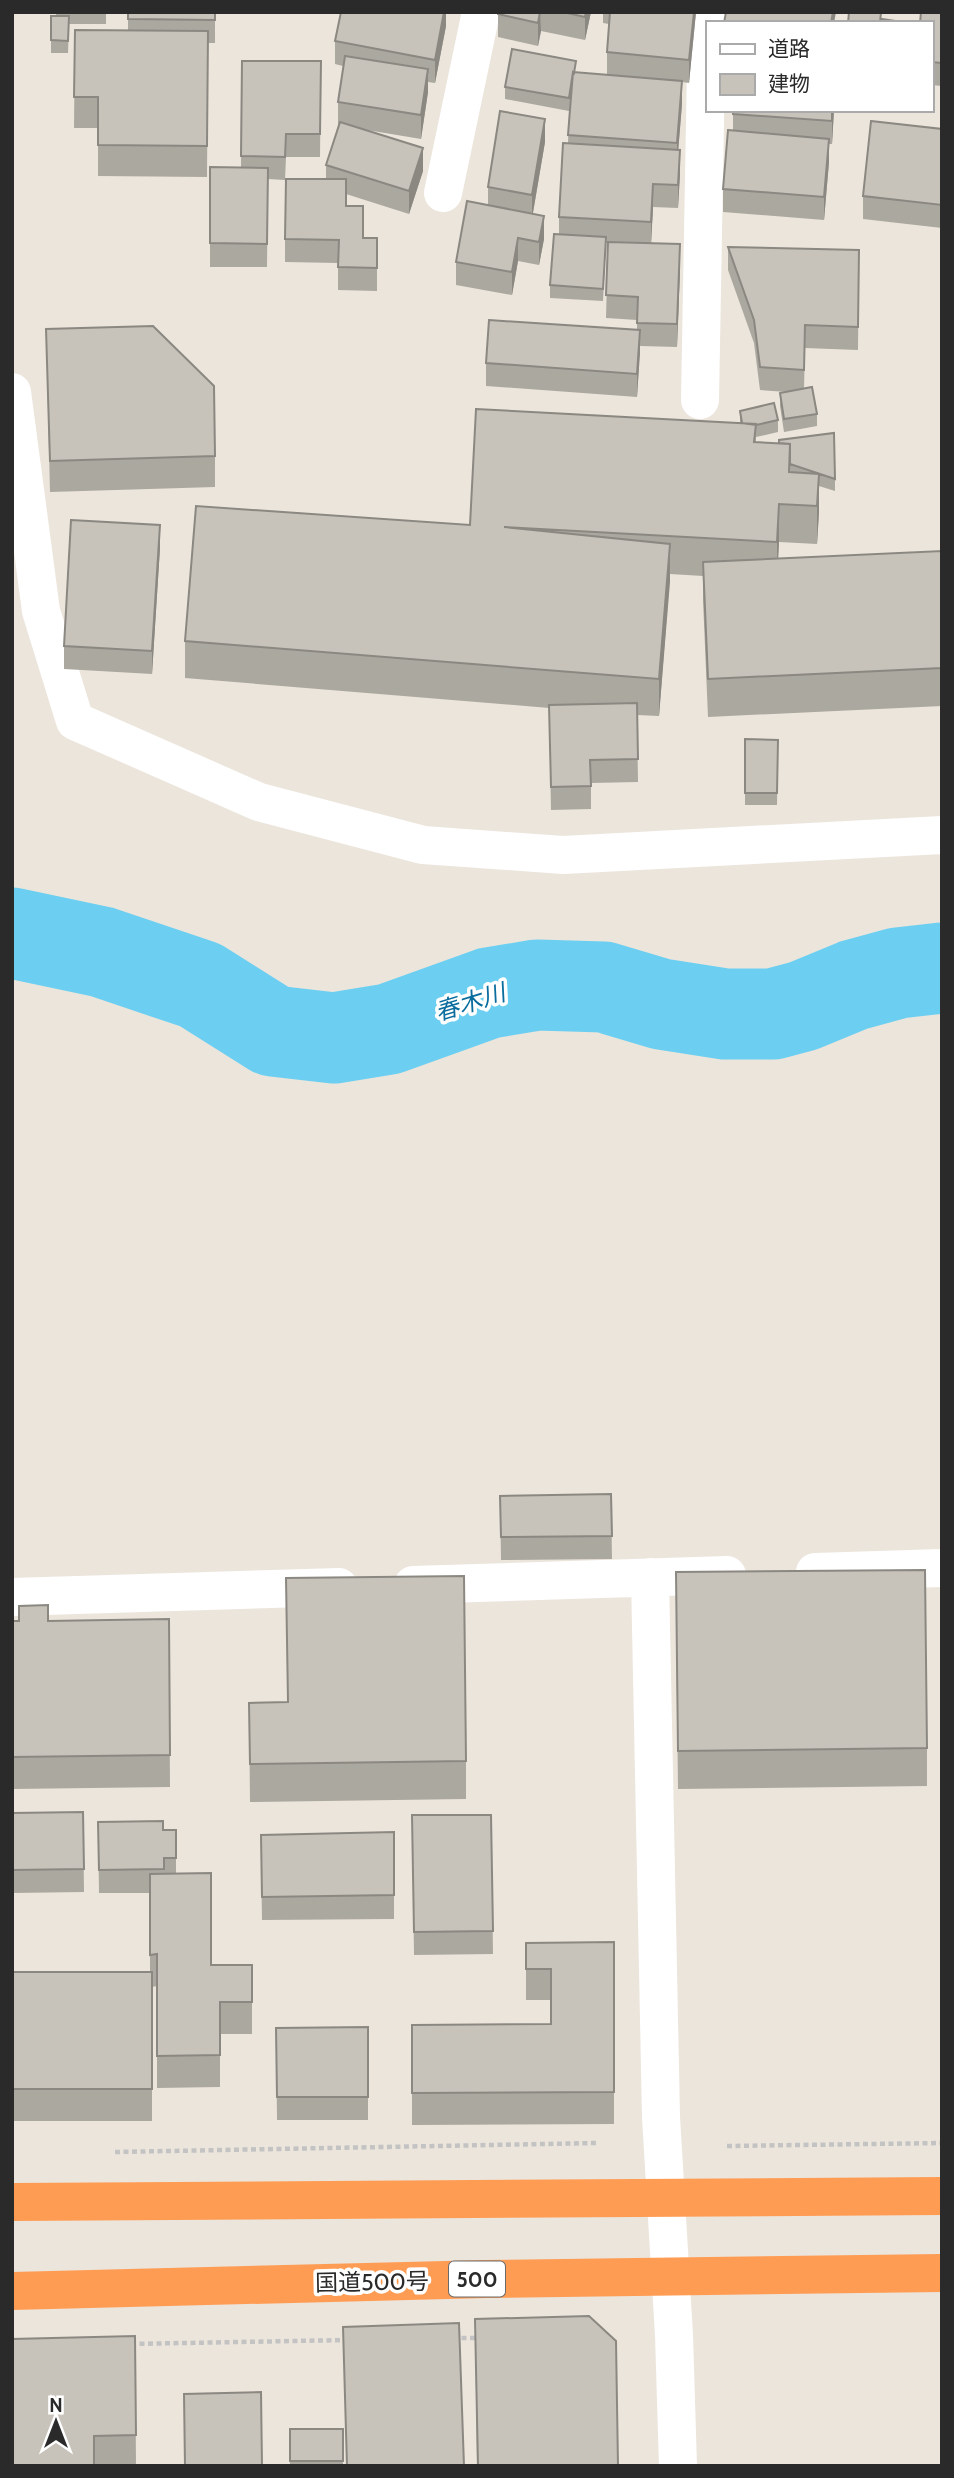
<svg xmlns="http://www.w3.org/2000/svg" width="954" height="2478" viewBox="0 0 954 2478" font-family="Cabin,'Noto Sans JP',sans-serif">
	<rect width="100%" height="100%" fill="#ece5dc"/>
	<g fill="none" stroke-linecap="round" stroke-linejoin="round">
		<!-- river -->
		<path stroke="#6ccff1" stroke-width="91" d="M 12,933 L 102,952 L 200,985 L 273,1031 L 334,1038 L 389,1029 L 489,993 L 537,985 L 604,987 L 661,1004 L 725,1014 L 773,1014 L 803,1006 L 854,985 L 898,973 L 942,968"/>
		<!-- path -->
		<path stroke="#c3c3c3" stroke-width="4.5" stroke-dasharray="5 3.5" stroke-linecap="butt" d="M 727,2146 L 942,2143
			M 115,2152 L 597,2143
			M 453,2338 L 480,2338
			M 131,2344 L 347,2340"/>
		<!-- minor -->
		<path stroke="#fff" stroke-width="38" d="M 443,193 L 481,12
			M 12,392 L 41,611 L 75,721 L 259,802 L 423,845 L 563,855 L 942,835
			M 700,400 L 707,12
			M 815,1572 L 942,1568
			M 650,1577 L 661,2117 L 674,2335 L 678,2466
			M 413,1585 L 727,1575
			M 12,1597 L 339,1587"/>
		<!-- highway -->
		<path stroke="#ff9c54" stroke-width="38" d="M 12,2202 L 942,2196
			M 12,2291 L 486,2279 L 942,2273"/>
	</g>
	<!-- wall -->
	<path fill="#aba8a0" d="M 56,12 L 106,12 L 106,24 L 69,24 L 68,53 L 51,53 L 51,16 L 56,16 Z
		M 215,12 L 215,43 L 208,43 L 207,177 L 98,176 L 98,128 L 74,128 L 75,30 L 128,31 L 128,19 Z
		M 446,12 L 446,26 L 435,83 L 428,82 L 428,92 L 421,139 L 361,129 L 423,171 L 409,214 L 346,194 L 346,206 L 363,238 L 377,238 L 377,291 L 338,290 L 338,263 L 285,262 L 285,239 L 326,179 L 326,165 L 339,125 L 338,125 L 338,102 L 343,66 L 335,64 L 335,41 Z
		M 498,12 L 591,12 L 585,40 L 541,31 L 538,46 L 498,37 Z
		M 603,12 L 696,12 L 689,83 L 682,82 L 682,104 L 678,150 L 680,173 L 678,208 L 653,207 L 651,243 L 680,267 L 677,347 L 640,346 L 637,397 L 486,386 L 486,363 L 637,330 L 637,320 L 606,318 L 608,243 L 606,243 L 603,301 L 550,298 L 550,285 L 559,234 L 559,217 L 568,143 L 569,111 L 505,99 L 505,87 L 576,73 L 607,75 L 607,52 L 609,24 L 603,23 Z
		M 942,12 L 942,86 L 931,85 L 931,23 Z
		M 242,61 L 321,61 L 320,157 L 286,157 L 285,180 L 268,179 L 267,267 L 210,267 L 210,167 L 241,167 Z
		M 733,110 L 834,110 L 832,144 L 829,144 L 829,162 L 824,220 L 723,212 L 723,189 L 733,130 Z
		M 942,129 L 942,228 L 863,219 L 863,196 Z
		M 545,142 L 533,213 L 544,239 L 539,265 L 518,261 L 512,295 L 456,285 L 456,262 L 488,205 L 488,187 Z
		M 728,247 L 859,250 L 858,350 L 805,348 L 804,389 L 817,414 L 817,426 L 784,432 L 780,406 L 780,393 L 787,392 L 760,390 L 754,343 L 728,270 Z
		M 46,329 L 215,456 L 215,487 L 50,492 Z
		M 740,411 L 778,420 L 778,432 L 756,437 L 756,442 L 835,479 L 835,491 L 819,486 L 819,512 L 817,544 L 779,542 L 778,559 L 942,551 L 942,706 L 708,717 L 703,600 L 703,576 L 670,574 L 659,716 L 637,715 L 638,782 L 591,783 L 591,809 L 551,810 L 549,708 L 185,678 L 185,641 L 470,525 L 740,423 Z
		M 160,548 L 152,674 L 64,669 L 64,646 Z
		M 745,739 L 778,740 L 777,805 L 745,805 Z
		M 611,1494 L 612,1559 L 501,1560 L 500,1496 Z
		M 676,1610 L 927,1748 L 927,1786 L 678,1789 Z
		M 169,1619 L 170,1787 L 12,1789 L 12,1621 Z
		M 249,1703 L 466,1761 L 466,1799 L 250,1802 Z
		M 83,1812 L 84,1892 L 12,1893 L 12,1813 Z
		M 412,1815 L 491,1815 L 493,1954 L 414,1955 Z
		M 98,1822 L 163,1830 L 176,1830 L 176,1874 L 211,1965 L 252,1965 L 252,2034 L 220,2034 L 220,2087 L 157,2088 L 157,1986 L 152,1987 L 152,2121 L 12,2121 L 12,1972 L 150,1972 L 150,1893 L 99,1893 Z
		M 394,1832 L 394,1919 L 262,1920 L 261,1858 Z
		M 614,1942 L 614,2124 L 412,2125 L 412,2025 L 551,2024 L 551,2000 L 526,2000 L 526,1943 Z
		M 368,2027 L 368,2120 L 277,2120 L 276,2028 Z
		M 475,2319 L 618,2466 L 477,2466 Z
		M 343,2327 L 464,2466 L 347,2466 Z
		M 135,2336 L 136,2466 L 12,2466 Z
		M 290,2429 L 343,2429 L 343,2466 L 290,2466 Z"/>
	<!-- shaded-wall -->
	<path fill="#8b8882" d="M 444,12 L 446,12 L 446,26 L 435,83 L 435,60 Z
		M 540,12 L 541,31 L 538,46 L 538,23 Z
		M 586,12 L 591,12 L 585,40 L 585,17 Z
		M 694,12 L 696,12 L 689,83 L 689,60 Z
		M 833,12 L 836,12 L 834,23 L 831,23 Z
		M 428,69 L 428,92 L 421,139 L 421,115 Z
		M 682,81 L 682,104 L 677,166 L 677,143 Z
		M 832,110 L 834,110 L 832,144 Z
		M 545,119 L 545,142 L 532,218 L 532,195 Z
		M 829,139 L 829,162 L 824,220 L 824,197 Z
		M 423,148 L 423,171 L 409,214 L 409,191 Z
		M 680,150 L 680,173 L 678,208 L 678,185 Z
		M 653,184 L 653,207 L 651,245 L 651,222 Z
		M 544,216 L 544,239 L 539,265 L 539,242 Z
		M 518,238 L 518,261 L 512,295 L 512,272 Z
		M 680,244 L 680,267 L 677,347 L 677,324 Z
		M 640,330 L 640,353 L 637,397 L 637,374 Z
		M 819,474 L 819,512 L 817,544 L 817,506 Z
		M 779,504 L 779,542 L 777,580 L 777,542 Z
		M 160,525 L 160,548 L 152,674 L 152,651 Z
		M 670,544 L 670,582 L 659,716 L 659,679 Z"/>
	<!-- building -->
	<path fill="#c7c3ba" stroke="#8b8882" stroke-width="2" d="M 128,12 L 215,12 L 215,20 L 128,19 Z
		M 341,12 L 444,12 L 435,60 L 335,41 Z
		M 498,12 L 540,12 L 538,23 L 498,14 Z
		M 563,12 L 586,12 L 585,17 Z
		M 610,12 L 694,12 L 689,60 L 607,52 Z
		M 726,12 L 833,12 L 831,23 L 724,23 Z
		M 849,12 L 881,12 L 880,23 L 848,23 Z
		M 921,12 L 942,12 L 942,63 L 931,62 L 931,23 L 920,23 Z
		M 51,16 L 69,16 L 68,41 L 51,40 Z
		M 882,19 L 909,23 L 882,23 Z
		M 75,30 L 208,31 L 207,146 L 98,145 L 98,97 L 74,97 Z
		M 512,49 L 576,61 L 574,73 L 573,72 L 569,98 L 505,87 Z
		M 345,56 L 428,69 L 421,115 L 338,102 Z
		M 242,61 L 321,61 L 320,134 L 286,134 L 285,157 L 241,156 Z
		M 573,72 L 682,81 L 677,143 L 568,135 Z
		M 733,110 L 832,110 L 832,121 L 733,114 Z
		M 500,111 L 545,119 L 532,195 L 488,187 Z
		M 871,121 L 942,129 L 942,205 L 863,196 Z
		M 340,122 L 423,148 L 409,191 L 326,165 Z
		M 728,130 L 829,139 L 824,197 L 723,189 Z
		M 563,143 L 680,150 L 678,185 L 653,184 L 651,222 L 559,217 Z
		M 210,167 L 268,168 L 267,244 L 210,243 Z
		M 286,179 L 346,179 L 346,206 L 363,206 L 363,238 L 377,238 L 377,268 L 338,267 L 339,240 L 285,239 Z
		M 467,201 L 544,216 L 539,242 L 518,238 L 512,272 L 456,262 Z
		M 554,234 L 606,237 L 603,289 L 550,285 Z
		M 608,242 L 680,244 L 677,324 L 637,323 L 638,297 L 606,295 Z
		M 728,247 L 859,250 L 858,327 L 805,325 L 804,370 L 760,367 L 754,320 Z
		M 489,320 L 640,330 L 637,374 L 486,363 Z
		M 153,326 L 214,386 L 215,456 L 50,461 L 46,329 Z
		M 812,387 L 817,414 L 784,419 L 780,393 Z
		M 774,403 L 778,420 L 756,425 L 742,423 L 740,411 Z
		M 476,409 L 756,424 L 754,442 L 790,444 L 789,472 L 819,474 L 817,506 L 779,504 L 777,542 L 504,527 L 670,544 L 659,679 L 185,641 L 196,506 L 470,525 Z
		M 834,433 L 835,479 L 790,464 L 790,444 L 779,443 L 779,440 Z
		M 71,520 L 160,525 L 152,651 L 64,646 Z
		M 942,551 L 942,668 L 708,679 L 703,562 Z
		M 637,703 L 638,759 L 590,760 L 591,786 L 551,787 L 549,705 Z
		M 745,739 L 778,740 L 777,793 L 745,793 Z
		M 611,1494 L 612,1536 L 501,1537 L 500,1496 Z
		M 925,1570 L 927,1748 L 678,1751 L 676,1572 Z
		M 464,1576 L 466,1761 L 250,1764 L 249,1703 L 288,1702 L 286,1578 Z
		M 48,1605 L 48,1621 L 169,1619 L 170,1755 L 12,1757 L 12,1621 L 19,1621 L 19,1606 Z
		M 83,1812 L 84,1869 L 12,1870 L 12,1813 Z
		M 412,1815 L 491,1815 L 493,1931 L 414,1932 Z
		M 163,1821 L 163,1830 L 176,1830 L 176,1858 L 164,1858 L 164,1869 L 99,1870 L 98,1822 Z
		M 394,1832 L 394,1895 L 262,1897 L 261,1835 Z
		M 211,1873 L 211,1965 L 252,1965 L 252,2002 L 220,2002 L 220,2055 L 157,2056 L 157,1954 L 150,1955 L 150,1874 Z
		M 614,1942 L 614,2092 L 412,2093 L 412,2025 L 551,2024 L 551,1969 L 526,1969 L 526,1943 Z
		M 12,1972 L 152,1972 L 152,2089 L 12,2089 Z
		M 368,2027 L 368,2097 L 277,2097 L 276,2028 Z
		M 589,2316 L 616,2341 L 618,2466 L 478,2466 L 475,2319 Z
		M 459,2323 L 464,2466 L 347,2466 L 343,2327 Z
		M 135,2336 L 136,2435 L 94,2436 L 94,2466 L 12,2466 L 12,2339 Z
		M 261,2392 L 262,2466 L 185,2466 L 184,2394 Z
		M 290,2429 L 343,2429 L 343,2461 L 290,2461 Z"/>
	<g text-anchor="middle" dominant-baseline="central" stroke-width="7" stroke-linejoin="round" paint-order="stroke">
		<!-- shield labels -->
		<rect fill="#fff" stroke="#6a6a6a" stroke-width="2" x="449" y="2261.5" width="56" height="35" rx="5"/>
		<g font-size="21" font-weight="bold" fill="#2a2a2a">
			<text x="477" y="2279">500</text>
		</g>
		<!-- street labels -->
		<g font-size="23" fill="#2a2a2a" stroke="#fff">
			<text transform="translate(372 2282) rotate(-1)">国道500号</text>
		</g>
		<!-- water labels -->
		<g font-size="24" font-style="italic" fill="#0a6d9e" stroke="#fff">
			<text transform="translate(470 1002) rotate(-17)">春木川</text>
		</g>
	</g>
	<!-- border -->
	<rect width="954" height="2478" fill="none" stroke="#2a2a2a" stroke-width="28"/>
	<!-- legend -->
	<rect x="706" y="21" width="228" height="91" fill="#ffffff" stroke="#aaaaaa" stroke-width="2"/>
	<rect x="720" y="44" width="35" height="10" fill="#ffffff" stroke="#aaaaaa" stroke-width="2"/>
	<text x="768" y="56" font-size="21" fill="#2a2a2a">道路</text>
	<rect x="720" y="74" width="35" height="21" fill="#c7c3ba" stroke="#aaaaaa" stroke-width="2"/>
	<text x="768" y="91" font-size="21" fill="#2a2a2a">建物</text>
	<!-- north arrow -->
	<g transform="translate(56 2422)" stroke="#ffffff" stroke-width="5" paint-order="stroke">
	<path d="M0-5L12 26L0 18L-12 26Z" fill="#2a2a2a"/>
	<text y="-10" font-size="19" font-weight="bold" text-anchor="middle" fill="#2a2a2a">N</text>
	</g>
</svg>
